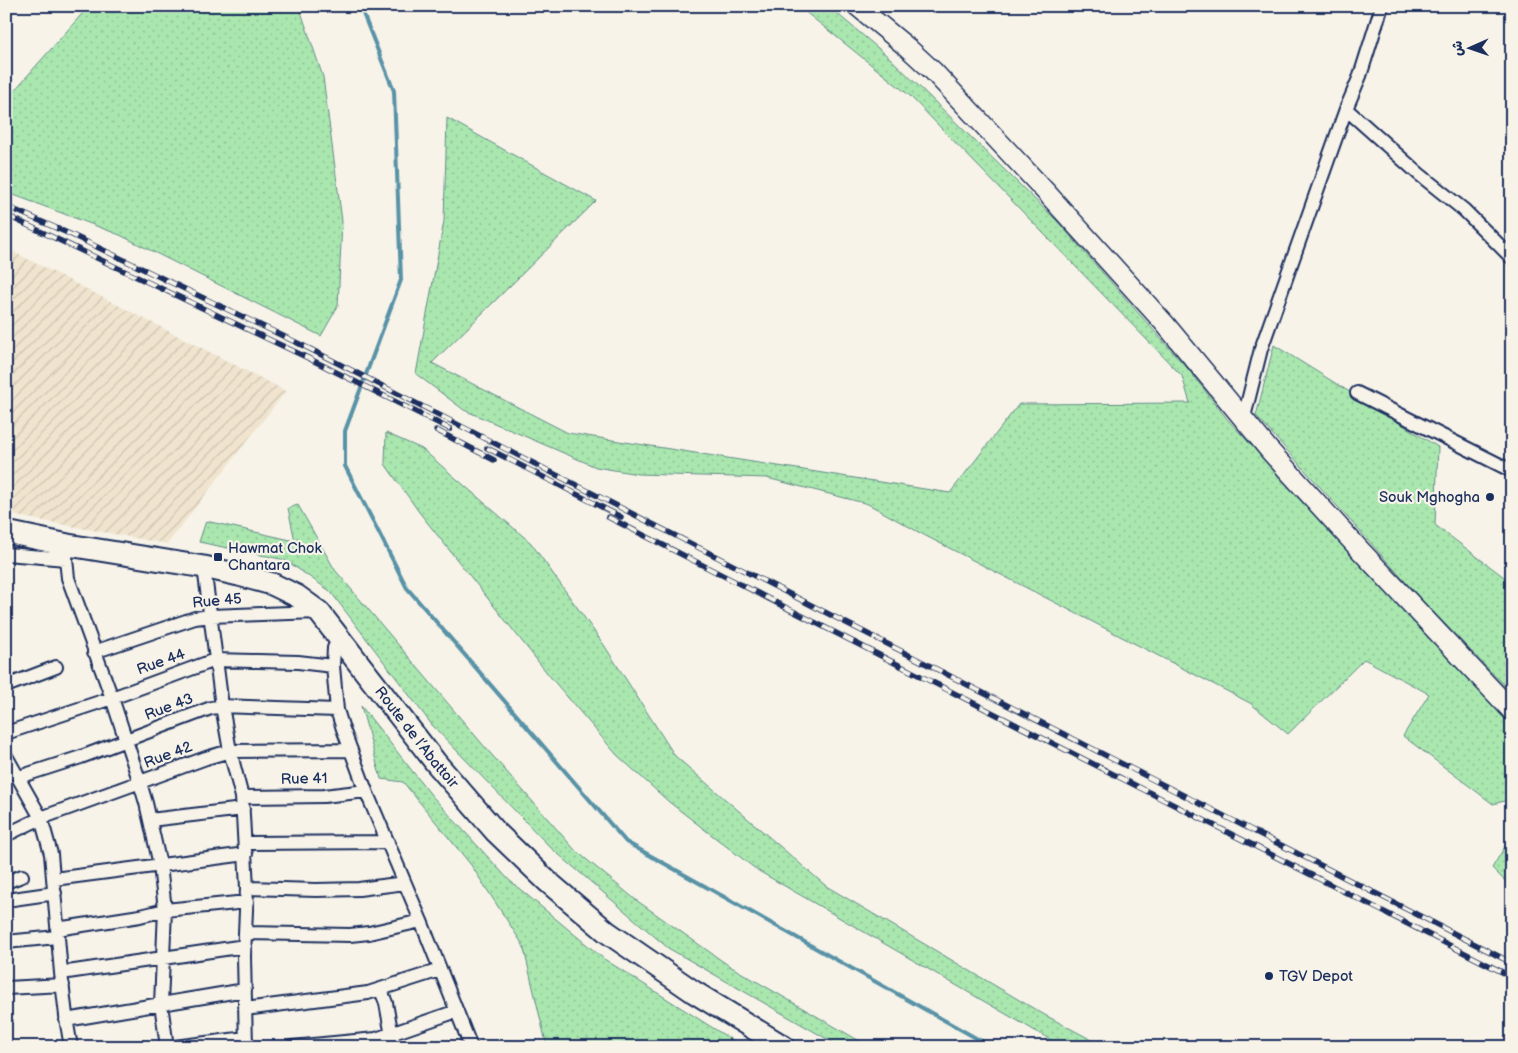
<svg xmlns="http://www.w3.org/2000/svg" width="1518" height="1053" viewBox="0 0 1518 1053" font-family="'Balsamiq Sans','Playpen Sans Arabic',sans-serif">
	<defs>
		<pattern id="industrial-furrows" width="10" height="10" patternUnits="userSpaceOnUse" patternTransform="scale(1.25)"><rect width="10" height="10" fill="#f0e4ce"/><path d="M-1 1l2-2M0 10L10 0M9 11l2-2" fill="none" stroke="#cdc4b3"/></pattern>
		<pattern id="grass-dots" width="8" height="8" patternUnits="userSpaceOnUse" patternTransform="scale(1.25)"><rect width="8" height="8" fill="#a9e7af"/><path d="M2 2h.1M6 6h.1" fill="none" stroke="#91c699" stroke-width="1.8" stroke-linecap="round"/></pattern>
	</defs>
	<rect width="100%" height="100%" fill="#f7f3e8"/>
	<filter id="ink" filterUnits="userSpaceOnUse"><feTurbulence type="fractalNoise" baseFrequency=".02" numOctaves="2"/><feDisplacementMap in="SourceGraphic" scale="10" xChannelSelector="R" yChannelSelector="G"/><feConvolveMatrix kernelMatrix="1 2 1 2 8 2 1 2 1" color-interpolation-filters="sRGB"/></filter>
	<g filter="url(#ink)">
		<!-- industrial -->
		<path fill="url(#industrial-furrows)" d="M 6,248 L 286,391 L 167,544 L 6,514 Z"/>
		<!-- grass -->
		<path fill="url(#grass-dots)" stroke="#628b86" d="M 89,6 L 299,6 L 323,77 L 342,221 L 338,306 L 321,336 L 120,235 L 6,192 L 6,100 Z
			M 798,6 L 825,6 L 834,11 L 891,59 L 1056,220 L 1188,369 L 1228,420 L 1512,726 L 1512,799 L 1493,804 L 1403,736 L 1429,694 L 1364,659 L 1288,734 L 1250,703 L 922,534 L 868,504 L 767,478 L 638,474 L 596,467 L 464,410 L 416,374 L 444,221 L 447,118 L 596,201 L 432,363 L 568,433 L 950,493 L 1019,404 L 1190,403 L 1182,376 L 909,95 Z
			M 1274,345 L 1438,447 L 1435,525 L 1512,583 L 1512,694 L 1421,599 L 1256,416 Z
			M 386,433 L 422,449 L 531,543 L 604,645 L 675,756 L 826,886 L 1043,1014 L 1105,1047 L 1063,1047 L 757,870 L 669,802 L 617,755 L 552,679 L 419,512 L 385,464 Z
			M 298,505 L 335,570 L 484,746 L 575,850 L 636,900 L 728,965 L 870,1047 L 841,1047 L 668,948 L 550,847 L 432,725 L 330,591 L 285,560 L 199,542 L 206,521 L 295,541 L 288,508 Z
			M 361,706 L 432,796 L 509,880 L 604,959 L 743,1047 L 547,1047 L 523,945 L 471,865 L 403,782 L 381,779 Z
			M 1512,835 L 1512,888 L 1492,868 Z"/>
		<g fill="none" stroke-linecap="round" stroke-linejoin="round">
			<!-- stream -->
			<path stroke="#5992a7" stroke-width="4" d="M 360,6 L 394,91 L 401,280 L 345,431 L 345,466 L 407,588 L 626,842 L 992,1047"/>
			<!-- street casing -->
			<g stroke="#1b2f5e" stroke-width="16">
				<path id="street" d="M 1346,109 L 1419,174 L 1464,210 L 1512,258
					M 1357,393 L 1512,471
					M 1244,417 L 1261,349 L 1346,109 L 1360,76 L 1382,6
					M 68,545 L 66,559 L 68,578 L 112,698 L 140,783 L 146,803 L 160,865 L 165,910 L 161,1004 L 167,1047
					M 6,554 L 66,559
					M 204,567 L 222,706 L 230,751 L 242,797 L 247,888 L 244,956 L 246,1047
					M 339,638 L 334,648 L 333,666 L 337,710 L 343,729 L 366,791 L 421,921 L 471,1047
					M 94,652 L 195,618 L 211,616 L 318,612
					M 6,686 L 56,667
					M 6,733 L 112,698 L 215,660 L 298,662 L 333,666
					M 6,756 L 41,818 L 51,854 L 61,973 L 67,1024 L 71,1047
					M 19,777 L 81,757 L 211,708 L 222,706 L 337,710
					M 242,797 L 324,796 L 366,791
					M 150,820 L 243,809
					M 6,835 L 41,818 L 206,758 L 230,751 L 351,750
					M 245,843 L 388,842
					M 54,879 L 246,854
					M 6,882 L 22,876
					M 247,888 L 316,890 L 359,889 L 405,883
					M 6,900 L 55,893
					M 57,929 L 140,916 L 165,910 L 247,902
					M 246,933 L 350,935 L 369,933 L 421,921
					M 6,942 L 57,937
					M 61,973 L 245,946
					M 6,988 L 63,985
					M 381,990 L 386,1003 L 394,1047
					M 245,1009 L 368,993 L 440,970
					M 66,1020 L 245,990
					M 174,1047 L 246,1038
					M 292,1047 L 376,1039 L 457,1011"/>
			</g>
			<!-- secondary casing -->
			<g stroke="#1b2f5e" stroke-width="22">
				<path id="secondary" d="M 857,6 L 908,48 L 933,71 L 1045,191 L 1165,324 L 1270,451 L 1361,551 L 1512,711"/>
			</g>
			<!-- primary casing -->
			<g stroke="#1b2f5e" stroke-width="25">
				<g id="primary">
					<path id="s1" d="M 6,532 L 68,545 L 204,567 L 239,575 L 272,584 L 297,596 L 319,612 L 436,763 L 496,832 L 547,881 L 607,932 L 694,992 L 784,1047"/>
				</g>
			</g>
			<!-- street -->
			<use href="#street" stroke="#f7f3e8" stroke-width="12"/>
			<!-- secondary -->
			<use href="#secondary" stroke="#f7f3e8" stroke-width="19"/>
			<!-- primary -->
			<use href="#primary" stroke="#f7f3e8" stroke-width="21"/>
			<!-- rail casing -->
			<g stroke="#1b2f5e" stroke-width="5.5">
				<path id="rail" d="M 6,206 L 72,235 L 310,349 L 1512,963
					M 6,215 L 306,357 L 450,429
					M 436,430 L 494,460
					M 487,448 L 621,517
					M 608,517 L 1512,977"/>
			</g>
			<!-- rail -->
			<use href="#rail" stroke="#f7f3e8" stroke-width="4" stroke-dasharray="11" stroke-linecap="butt"/>
		</g>
	</g>
	<!-- markers -->
	<g fill="#1b2f5e" stroke="#f7f3e8" stroke-width="2">
		<circle cx="1490" cy="497" r="5"/>
		<rect x="213" y="552" width="10" height="10" rx="2.5"/>
		<circle cx="1269" cy="976" r="5"/>
	</g>
	<g text-anchor="middle" dominant-baseline="central" stroke-width="4.5" stroke-linejoin="round" paint-order="stroke">
		<!-- poi labels -->
		<g font-size="15" fill="#1b2f5e" stroke="#f7f3e8" text-anchor="start">
			<text x="1480" y="497" text-anchor="end">Souk Mghogha</text>
			<text x="228" y="548">Hawmat Chok<tspan x="228" dy="17">Chantara</tspan></text>
			<text x="1279" y="976">TGV Depot</text>
		</g>
		<!-- street labels -->
		<g font-size="15" fill="#1b2f5e" stroke="#f7f3e8">
			<text transform="translate(217 601) rotate(-5)">Rue 45</text>
			<text transform="translate(161 662) rotate(-20)">Rue 44</text>
			<text transform="translate(169 707) rotate(-21)">Rue 43</text>
			<text stroke="none"><textPath href="#s1" startOffset="485">Route de l’Abattoir</textPath></text>
			<text transform="translate(168 755) rotate(-21)">Rue 42</text>
			<text transform="translate(304 779) rotate(-1)">Rue 41</text>
		</g>
	</g>
	<!-- margin -->
	<rect width="1518" height="1053" fill="none" stroke="#f7f3e8" stroke-width="25"/>
	<rect x="12" y="12" width="1493" height="1028" fill="none" stroke="#1b2f5e" stroke-width="2" filter="url(#ink)"/>
	<!-- north arrow -->
	<g transform="translate(1470 48) rotate(268)" stroke="#f7f3e8" stroke-width="4" paint-order="stroke">
	<path d="M0-4L9 19L0 12L-9 19Z" fill="#1b2f5e"/>
	<text y="-8" font-size="14" font-weight="bold" text-anchor="middle" fill="#1b2f5e">ش</text>
	</g>
</svg>
